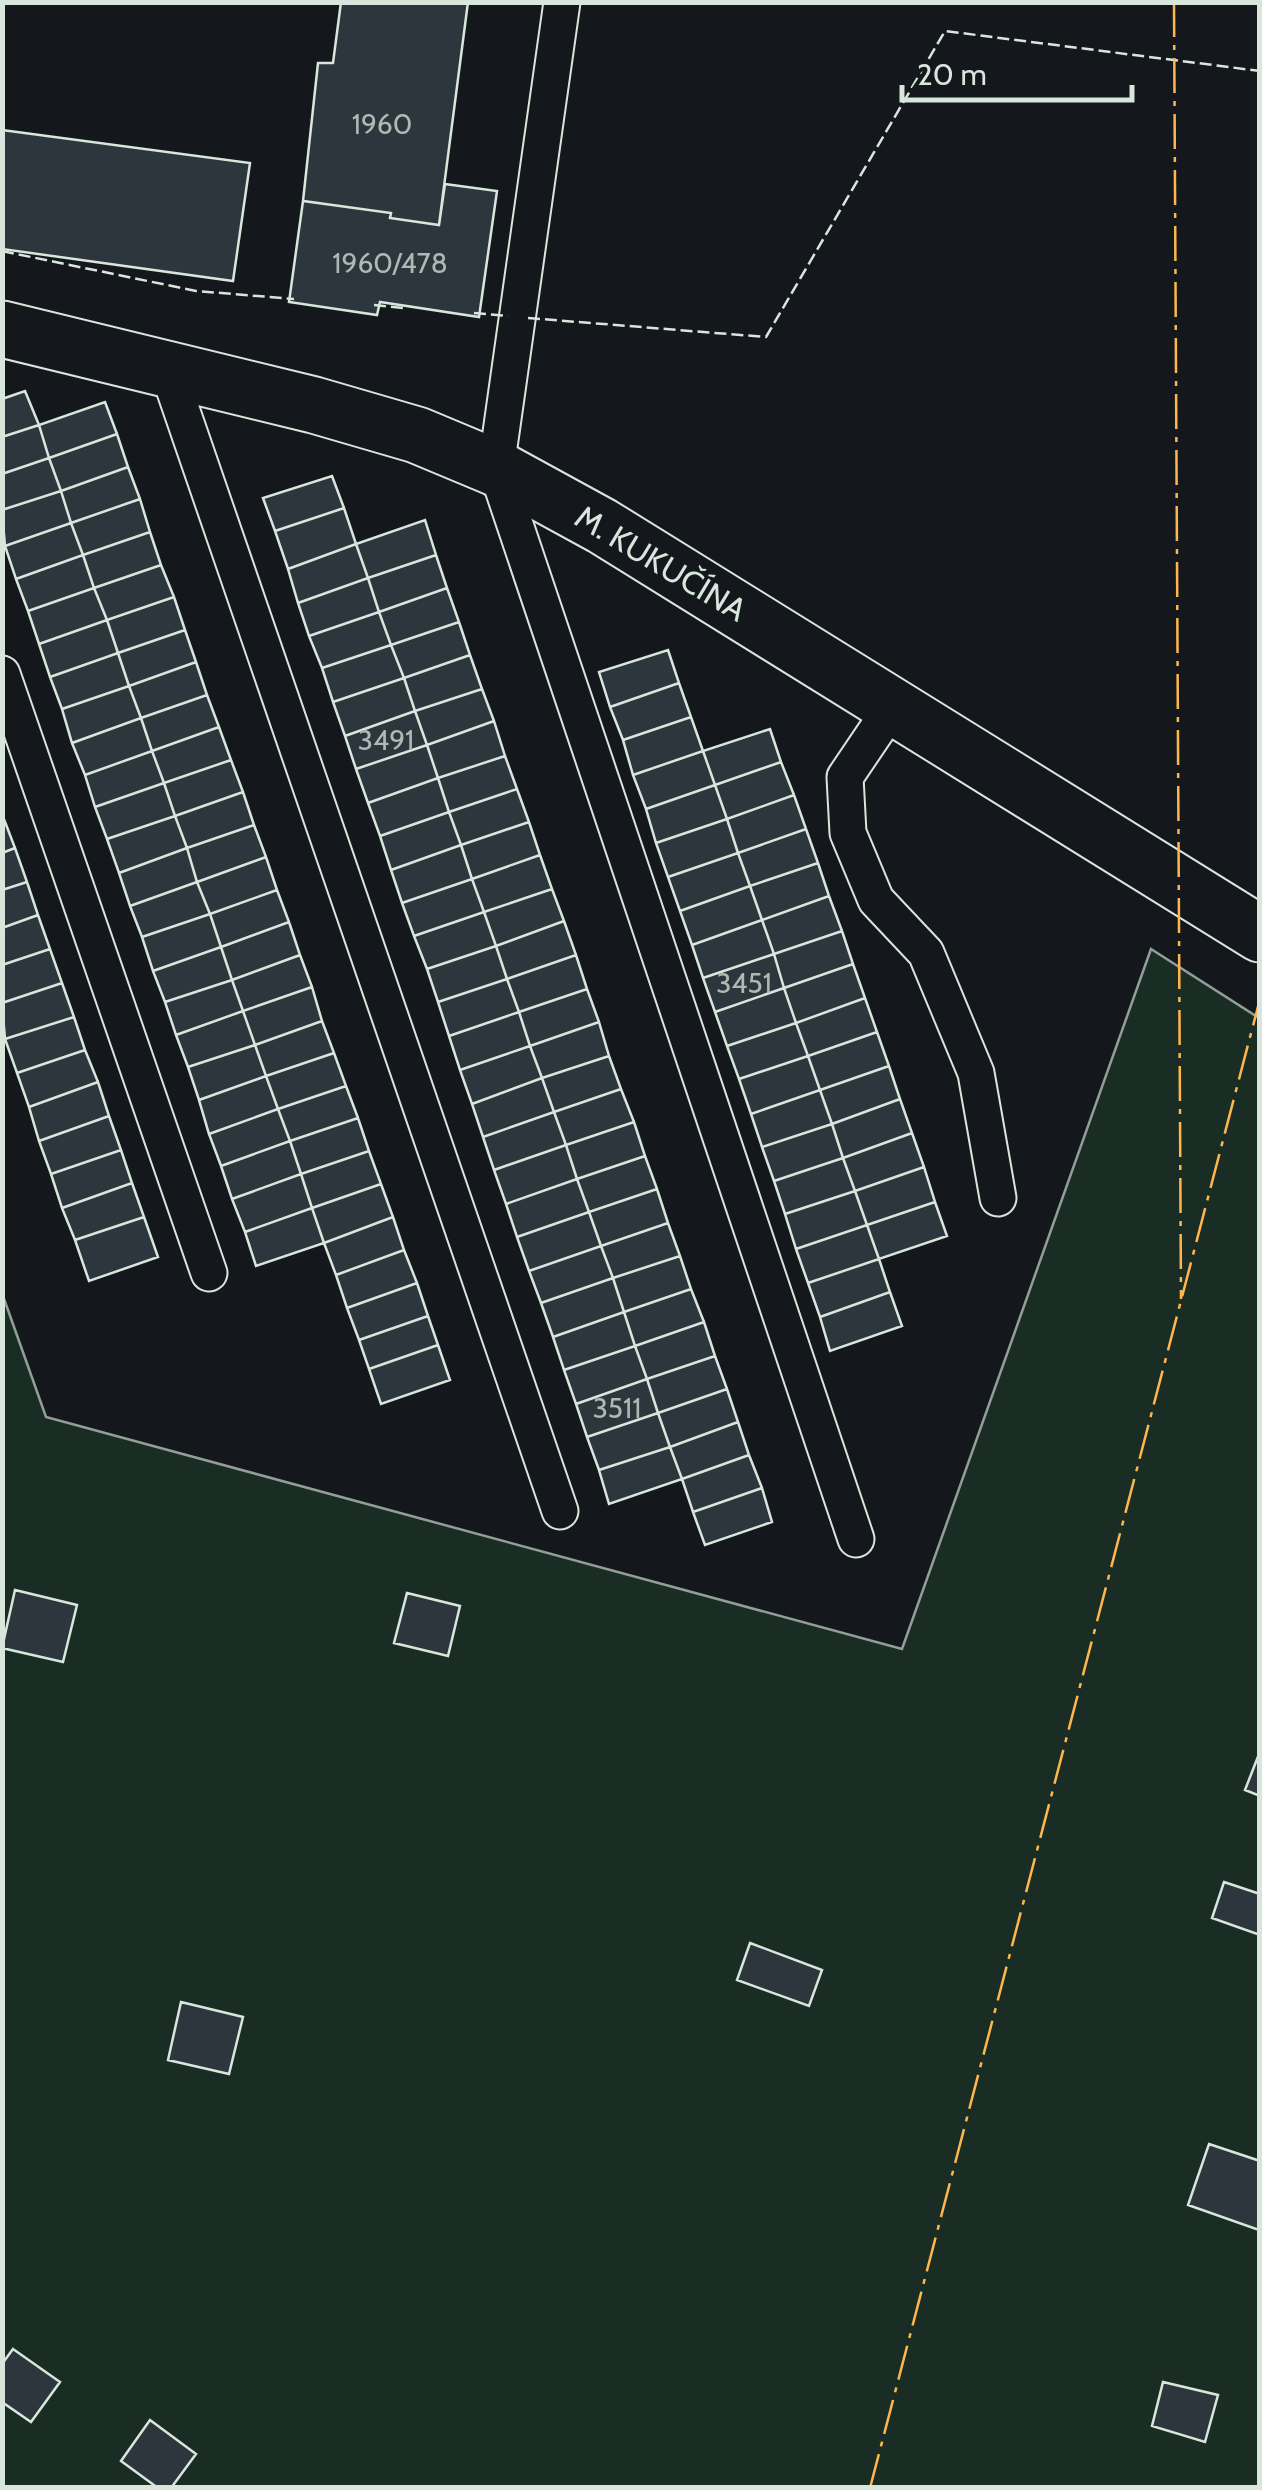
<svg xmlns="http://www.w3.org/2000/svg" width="1262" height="2490" viewBox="0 0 1262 2490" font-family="Cabin,sans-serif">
	<rect width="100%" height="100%" fill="#14181c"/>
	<!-- green -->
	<path fill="#1a2d24" stroke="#939e99" stroke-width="2.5" d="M 1151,949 L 1259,1018 L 1259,2487 L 2,2487 L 3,1296 L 46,1417 L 902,1649 Z"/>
	<!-- building -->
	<path fill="#2c363c" stroke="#d8e6dc" stroke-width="2.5" d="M 341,2 L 468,2 L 439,225 L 390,218 L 391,213 L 303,201 L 318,63 L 333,63 Z
		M 2,130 L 250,163 L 233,281 L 2,249 Z
		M 445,184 L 497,191 L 479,317 L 380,302 L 377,315 L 289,302 L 303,201 L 391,213 L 390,218 L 439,225 Z
		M 25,391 L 39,425 L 2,437 L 2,399 Z
		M 105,402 L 117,434 L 49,458 L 39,425 Z
		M 39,425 L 49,458 L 2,474 L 2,437 Z
		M 117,434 L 128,467 L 61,491 L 49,458 Z
		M 49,458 L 61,491 L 2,510 L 2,474 Z
		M 128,467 L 140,499 L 71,523 L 61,491 Z
		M 332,476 L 344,508 L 275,531 L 263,498 Z
		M 61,491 L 71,523 L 5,546 L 2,510 Z
		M 140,499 L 150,532 L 83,555 L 71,523 Z
		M 344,508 L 356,544 L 288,569 L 275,531 Z
		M 425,520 L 436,555 L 368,578 L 356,544 Z
		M 71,523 L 83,555 L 16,579 L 5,546 Z
		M 150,532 L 161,565 L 94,588 L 83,555 Z
		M 356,544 L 368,578 L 298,603 L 288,569 Z
		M 83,555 L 94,588 L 28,611 L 16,579 Z
		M 436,555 L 447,588 L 379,612 L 368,578 Z
		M 161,565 L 174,597 L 107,620 L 94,588 Z
		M 368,578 L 379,612 L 309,636 L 298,603 Z
		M 94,588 L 107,620 L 39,644 L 28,611 Z
		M 447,588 L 459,622 L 391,645 L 379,612 Z
		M 174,597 L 185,630 L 118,653 L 107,620 Z
		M 379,612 L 391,645 L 322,668 L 309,636 Z
		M 107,620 L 118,653 L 50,677 L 39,644 Z
		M 459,622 L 470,655 L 404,678 L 391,645 Z
		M 185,630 L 196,662 L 129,686 L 118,653 Z
		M 391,645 L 404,678 L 333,702 L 322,668 Z
		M 668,650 L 679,683 L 610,707 L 599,672 Z
		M 118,653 L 129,686 L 62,709 L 50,677 Z
		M 470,655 L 482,689 L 415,711 L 404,678 Z
		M 196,662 L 207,695 L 141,718 L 129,686 Z
		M 404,678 L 415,711 L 345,736 L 333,702 Z
		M 679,683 L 691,717 L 623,740 L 610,707 Z
		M 129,686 L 141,718 L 72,743 L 62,709 Z
		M 482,689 L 494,721 L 427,745 L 415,711 Z
		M 207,695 L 219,727 L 152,751 L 141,718 Z
		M 415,711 L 427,745 L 356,769 L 345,736 Z
		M 691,717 L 703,751 L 633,775 L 623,740 Z
		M 141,718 L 152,751 L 85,775 L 72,743 Z
		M 494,721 L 505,756 L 438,778 L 427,745 Z
		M 219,727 L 231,760 L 164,783 L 152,751 Z
		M 770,729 L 781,762 L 715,785 L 703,751 Z
		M 427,745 L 438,778 L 368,803 L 356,769 Z
		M 152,751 L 164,783 L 95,807 L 85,775 Z
		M 703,751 L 715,785 L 646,809 L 633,775 Z
		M 505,756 L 517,789 L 449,812 L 438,778 Z
		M 231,760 L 243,792 L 175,816 L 164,783 Z
		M 781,762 L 794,795 L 727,819 L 715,785 Z
		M 438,778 L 449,812 L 380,836 L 368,803 Z
		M 164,783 L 175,816 L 107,839 L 95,807 Z
		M 715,785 L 727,819 L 656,843 L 646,809 Z
		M 517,789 L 529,822 L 461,845 L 449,812 Z
		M 243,792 L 254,825 L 187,848 L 175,816 Z
		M 794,795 L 806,829 L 738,853 L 727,819 Z
		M 449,812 L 461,845 L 391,870 L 380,836 Z
		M 2,814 L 15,848 L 2,853 Z
		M 175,816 L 187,848 L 119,873 L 107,839 Z
		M 727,819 L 738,853 L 668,877 L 656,843 Z
		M 529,822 L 540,855 L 472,879 L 461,845 Z
		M 254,825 L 266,857 L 197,882 L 187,848 Z
		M 806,829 L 818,863 L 750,886 L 738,853 Z
		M 461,845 L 472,879 L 402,903 L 391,870 Z
		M 15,848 L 27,882 L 2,890 L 2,853 Z
		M 187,848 L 197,882 L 130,906 L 119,873 Z
		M 738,853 L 750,886 L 680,911 L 668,877 Z
		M 540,855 L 552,889 L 484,912 L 472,879 Z
		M 266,857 L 277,890 L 210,914 L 197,882 Z
		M 818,863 L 829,896 L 762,920 L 750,886 Z
		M 472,879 L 484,912 L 414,936 L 402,903 Z
		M 27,882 L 38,915 L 2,928 L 2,890 Z
		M 197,882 L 210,914 L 142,937 L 130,906 Z
		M 750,886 L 762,920 L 692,945 L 680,911 Z
		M 552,889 L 564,921 L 496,946 L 484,912 Z
		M 277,890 L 289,922 L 221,947 L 210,914 Z
		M 829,896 L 842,931 L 774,954 L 762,920 Z
		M 484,912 L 496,946 L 427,969 L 414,936 Z
		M 210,914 L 221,947 L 153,971 L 142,937 Z
		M 38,915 L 50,949 L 2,965 L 2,928 Z
		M 762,920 L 774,954 L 703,978 L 692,945 Z
		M 564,921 L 576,955 L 507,979 L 496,946 Z
		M 289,922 L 300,955 L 232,980 L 221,947 Z
		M 842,931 L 853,964 L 784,988 L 774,954 Z
		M 496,946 L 507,979 L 438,1002 L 427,969 Z
		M 221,947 L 232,980 L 165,1002 L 153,971 Z
		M 50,949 L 62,983 L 2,1003 L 2,965 Z
		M 774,954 L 784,988 L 715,1012 L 703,978 Z
		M 300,955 L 312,987 L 243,1011 L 232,980 Z
		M 576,955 L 587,989 L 519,1012 L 507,979 Z
		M 853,964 L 865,998 L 796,1023 L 784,988 Z
		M 507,979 L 519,1012 L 449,1036 L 438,1002 Z
		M 232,980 L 243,1011 L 176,1035 L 165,1002 Z
		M 62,983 L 74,1017 L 5,1039 L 2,1003 Z
		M 312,987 L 322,1021 L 255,1045 L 243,1011 Z
		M 784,988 L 796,1023 L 727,1046 L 715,1012 Z
		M 587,989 L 599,1022 L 530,1046 L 519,1012 Z
		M 865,998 L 877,1032 L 808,1056 L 796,1023 Z
		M 243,1011 L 255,1045 L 188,1067 L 176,1035 Z
		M 519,1012 L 530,1046 L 460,1070 L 449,1036 Z
		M 74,1017 L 85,1050 L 17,1073 L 5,1039 Z
		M 322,1021 L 334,1053 L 266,1076 L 255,1045 Z
		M 599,1022 L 609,1056 L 542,1078 L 530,1046 Z
		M 796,1023 L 808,1056 L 739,1079 L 727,1046 Z
		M 877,1032 L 889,1066 L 820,1090 L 808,1056 Z
		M 255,1045 L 266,1076 L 199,1100 L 188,1067 Z
		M 530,1046 L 542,1078 L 472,1104 L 460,1070 Z
		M 85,1050 L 98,1082 L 29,1107 L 17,1073 Z
		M 334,1053 L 346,1086 L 278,1109 L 266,1076 Z
		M 609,1056 L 621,1089 L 554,1112 L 542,1078 Z
		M 808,1056 L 820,1090 L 751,1114 L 739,1079 Z
		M 889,1066 L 900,1099 L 832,1124 L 820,1090 Z
		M 266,1076 L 278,1109 L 209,1134 L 199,1100 Z
		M 542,1078 L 554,1112 L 483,1137 L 472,1104 Z
		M 98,1082 L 109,1116 L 39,1141 L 29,1107 Z
		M 346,1086 L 358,1118 L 290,1141 L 278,1109 Z
		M 621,1089 L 634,1122 L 566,1145 L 554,1112 Z
		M 820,1090 L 832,1124 L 762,1147 L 751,1114 Z
		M 900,1099 L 912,1133 L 843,1158 L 832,1124 Z
		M 278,1109 L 290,1141 L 221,1166 L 209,1134 Z
		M 554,1112 L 566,1145 L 494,1170 L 483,1137 Z
		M 109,1116 L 121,1150 L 51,1174 L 39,1141 Z
		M 358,1118 L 369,1151 L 301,1174 L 290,1141 Z
		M 634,1122 L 645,1156 L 577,1179 L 566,1145 Z
		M 832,1124 L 843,1158 L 774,1181 L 762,1147 Z
		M 912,1133 L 924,1167 L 855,1191 L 843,1158 Z
		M 290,1141 L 301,1174 L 232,1199 L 221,1166 Z
		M 566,1145 L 577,1179 L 506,1204 L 494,1170 Z
		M 121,1150 L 132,1183 L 62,1208 L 51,1174 Z
		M 369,1151 L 381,1184 L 312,1208 L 301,1174 Z
		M 645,1156 L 657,1189 L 589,1212 L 577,1179 Z
		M 843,1158 L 855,1191 L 785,1214 L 774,1181 Z
		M 924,1167 L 935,1202 L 867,1225 L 855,1191 Z
		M 301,1174 L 312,1208 L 245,1232 L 232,1199 Z
		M 577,1179 L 589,1212 L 517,1237 L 506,1204 Z
		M 132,1183 L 144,1217 L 75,1240 L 62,1208 Z
		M 381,1184 L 393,1217 L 324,1243 L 312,1208 Z
		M 657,1189 L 668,1223 L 601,1246 L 589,1212 Z
		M 855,1191 L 867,1225 L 796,1249 L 785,1214 Z
		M 935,1202 L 947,1236 L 879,1259 L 867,1225 Z
		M 312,1208 L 324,1243 L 256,1266 L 245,1232 Z
		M 589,1212 L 601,1246 L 529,1271 L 517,1237 Z
		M 144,1217 L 158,1257 L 89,1281 L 75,1240 Z
		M 393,1217 L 404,1250 L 336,1275 L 324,1243 Z
		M 668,1223 L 680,1256 L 613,1278 L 601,1246 Z
		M 867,1225 L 879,1259 L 808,1283 L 796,1249 Z
		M 601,1246 L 613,1278 L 541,1303 L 529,1271 Z
		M 404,1250 L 417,1283 L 347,1308 L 336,1275 Z
		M 680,1256 L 691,1289 L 624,1312 L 613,1278 Z
		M 879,1259 L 890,1292 L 820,1317 L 808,1283 Z
		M 613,1278 L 624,1312 L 553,1337 L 541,1303 Z
		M 417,1283 L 428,1316 L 359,1340 L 347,1308 Z
		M 691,1289 L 704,1322 L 635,1346 L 624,1312 Z
		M 890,1292 L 902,1326 L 830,1351 L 820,1317 Z
		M 624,1312 L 635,1346 L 564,1370 L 553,1337 Z
		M 428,1316 L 438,1345 L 369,1369 L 359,1340 Z
		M 704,1322 L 715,1356 L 647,1379 L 635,1346 Z
		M 438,1345 L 450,1380 L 381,1404 L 369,1369 Z
		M 635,1346 L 647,1379 L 576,1404 L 564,1370 Z
		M 715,1356 L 727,1389 L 658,1413 L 647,1379 Z
		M 647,1379 L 658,1413 L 587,1437 L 576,1404 Z
		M 727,1389 L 738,1422 L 670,1447 L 658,1413 Z
		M 658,1413 L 670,1447 L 599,1470 L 587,1437 Z
		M 738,1422 L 749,1455 L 682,1479 L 670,1447 Z
		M 670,1447 L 682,1479 L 609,1504 L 599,1470 Z
		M 749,1455 L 762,1488 L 693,1512 L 682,1479 Z
		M 762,1488 L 772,1522 L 705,1545 L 693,1512 Z
		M 15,1590 L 77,1605 L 63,1662 L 2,1648 Z
		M 407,1593 L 460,1606 L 448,1656 L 394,1643 Z
		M 1259,1754 L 1260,1754 L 1260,1796 L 1245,1790 Z
		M 1224,1882 L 1260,1894 L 1260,1935 L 1212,1918 Z
		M 750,1943 L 822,1970 L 809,2006 L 737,1980 Z
		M 181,2002 L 243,2017 L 229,2074 L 168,2060 Z
		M 1209,2144 L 1260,2161 L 1259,2230 L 1188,2205 Z
		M 13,2349 L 60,2382 L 31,2422 L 2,2402 L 2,2364 Z
		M 1163,2382 L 1218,2395 L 1205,2442 L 1152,2426 Z
		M 150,2420 L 196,2454 L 171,2488 L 158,2488 L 121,2461 Z"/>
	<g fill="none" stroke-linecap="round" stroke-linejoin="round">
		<!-- lane casing -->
		<g stroke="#d8e6dc" stroke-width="39">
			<path id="lane" d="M 562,2 L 496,468 L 856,1539
				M 167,368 L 560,1511
				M 2,674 L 209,1273
				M 893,706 L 845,777 L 848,833 L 876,900 L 926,953 L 976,1073 L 998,1198"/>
		</g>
		<!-- street casing -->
		<g stroke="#d8e6dc" stroke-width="59">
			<path id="street" d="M 2,329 L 314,405 L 417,435 L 496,468 L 602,526 L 1260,934"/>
		</g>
		<!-- lane -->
		<use href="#lane" stroke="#14181c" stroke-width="35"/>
		<!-- street -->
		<use href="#street" stroke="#14181c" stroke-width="55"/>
		<!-- fence -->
		<path stroke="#d8e6dc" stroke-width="2.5" stroke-dasharray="12 5" stroke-linecap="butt" d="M 2,251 L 196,291 L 294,299
			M 374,305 L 404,308
			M 474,313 L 508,316
			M 528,318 L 766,337 L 945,31 L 1260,71"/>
		<!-- power -->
		<path stroke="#ffb74d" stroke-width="2.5" stroke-dasharray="35 8 5 8" stroke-linecap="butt" d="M 1174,2 L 1181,1299
			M 870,2488 L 1260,999"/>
	</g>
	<g text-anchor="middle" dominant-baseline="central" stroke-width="8" stroke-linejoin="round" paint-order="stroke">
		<!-- number labels -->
		<g font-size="28" fill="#adbab4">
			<text x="382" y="124">1960</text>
			<text x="390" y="263">1960/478</text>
			<text x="386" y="740">3491</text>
			<text x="744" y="983">3451</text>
			<text x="617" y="1408">3511</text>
		</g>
		<!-- street labels -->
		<g font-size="32" fill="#d8e6dc" stroke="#14181c">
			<text transform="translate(661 563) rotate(31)">M. KUKUČÍNA</text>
		</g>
	</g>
	<!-- border -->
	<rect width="1262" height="2490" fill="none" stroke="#d8e6dc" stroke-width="10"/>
	<!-- scale -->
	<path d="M902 85v15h230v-15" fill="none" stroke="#d8e6dc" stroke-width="5"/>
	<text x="917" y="85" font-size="30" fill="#d8e6dc" stroke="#14181c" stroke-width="8" paint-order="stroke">20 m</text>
</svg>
